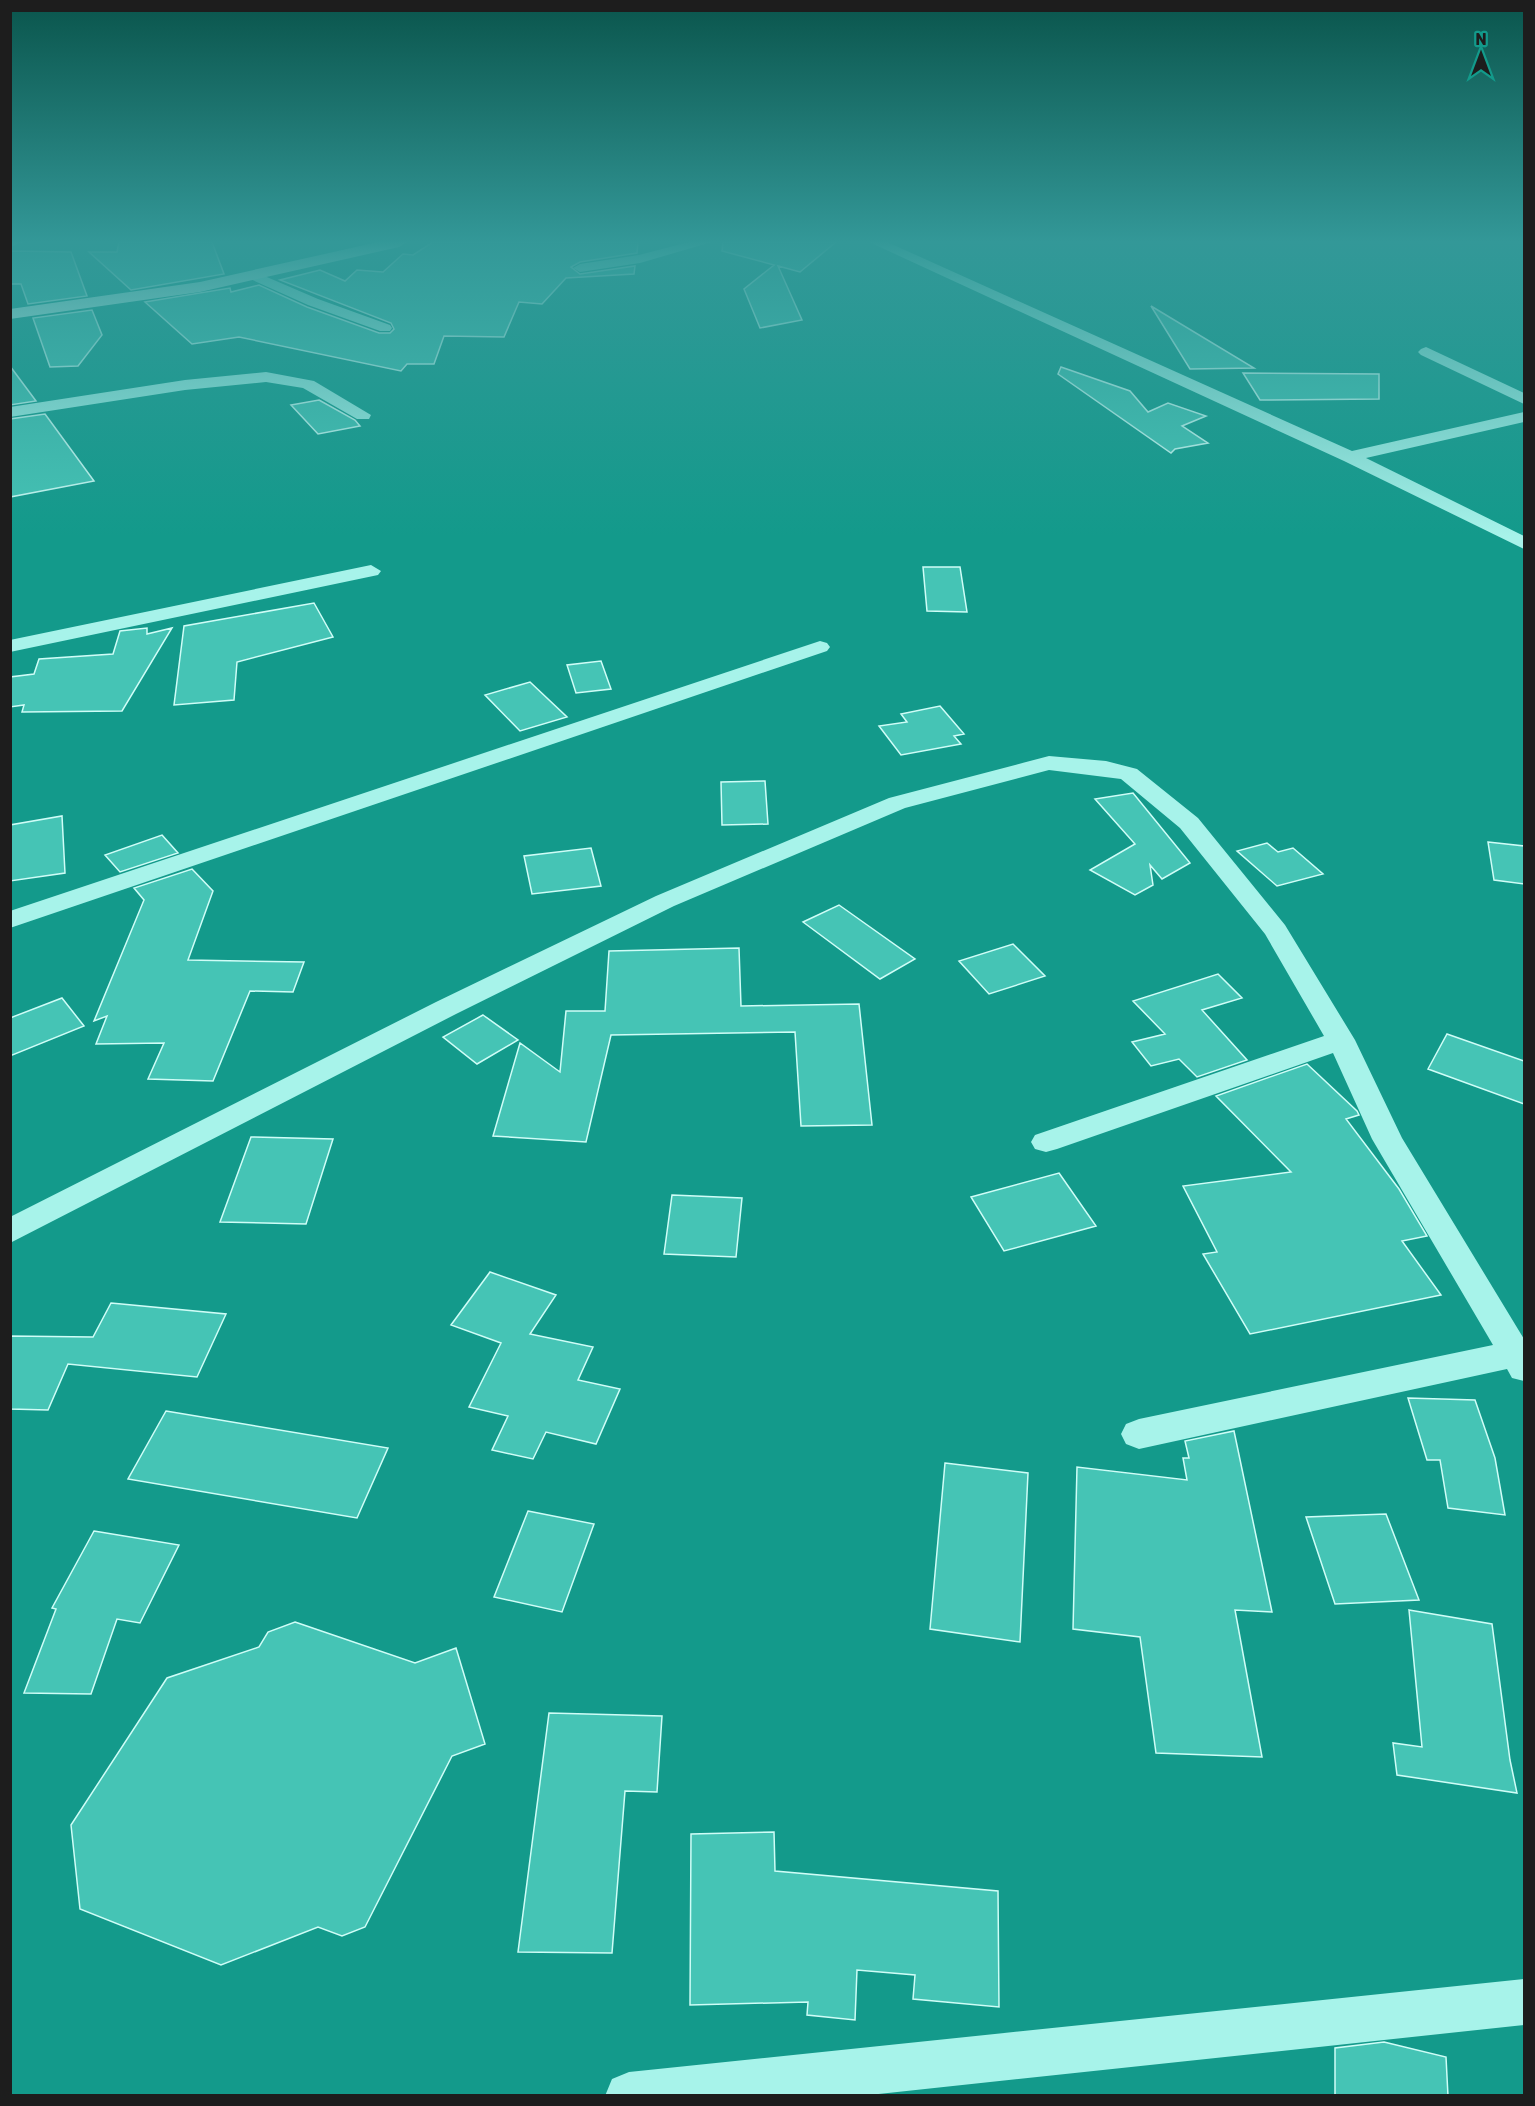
<svg xmlns="http://www.w3.org/2000/svg" width="1535" height="2106" viewBox="0 0 1535 2106" font-family="Rubik,sans-serif">
	<rect width="100%" height="100%" fill="#139a8b"/>
	<!-- building -->
	<path fill="#45c4b5" stroke="#cffdf7" stroke-width="1.5" d="M 119,242 L 212,242 L 224,274 L 131,290 L 89,252 L 117,252 Z
		M 433,242 L 638,242 L 637,253 L 580,262 L 571,267 L 580,274 L 635,266 L 634,274 L 566,278 L 542,304 L 519,302 L 504,337 L 444,336 L 434,364 L 407,364 L 401,371 L 239,337 L 192,344 L 145,302 L 230,288 L 231,292 L 259,285 L 307,307 L 379,333 L 390,333 L 394,329 L 391,323 L 280,280 L 320,270 L 345,281 L 357,270 L 383,272 L 403,254 L 413,255 Z
		M 723,242 L 836,242 L 800,272 L 778,266 L 802,320 L 760,328 L 744,289 L 774,265 L 722,251 Z
		M 10,251 L 71,252 L 87,296 L 28,304 L 21,284 L 10,284 Z
		M 1151,306 L 1254,368 L 1190,369 Z
		M 92,310 L 102,335 L 78,366 L 50,367 L 33,318 Z
		M 10,366 L 36,401 L 10,405 Z
		M 1061,367 L 1130,391 L 1148,412 L 1168,403 L 1206,416 L 1182,426 L 1208,443 L 1175,449 L 1171,453 L 1058,374 Z
		M 1243,373 L 1379,374 L 1379,399 L 1260,400 Z
		M 319,400 L 355,420 L 360,426 L 318,434 L 291,405 Z
		M 45,414 L 94,481 L 10,497 L 10,419 Z
		M 923,567 L 960,567 L 967,612 L 927,611 Z
		M 314,603 L 333,637 L 237,662 L 234,700 L 174,705 L 184,626 Z
		M 147,628 L 147,634 L 172,628 L 122,711 L 22,712 L 24,705 L 10,707 L 10,677 L 34,674 L 39,659 L 113,654 L 120,631 Z
		M 601,661 L 611,689 L 576,693 L 567,665 Z
		M 530,682 L 567,717 L 520,731 L 485,695 Z
		M 940,706 L 964,734 L 954,736 L 961,744 L 901,755 L 879,726 L 907,722 L 901,714 Z
		M 765,781 L 768,824 L 722,825 L 721,782 Z
		M 1133,793 L 1190,863 L 1162,879 L 1150,865 L 1153,885 L 1135,895 L 1090,870 L 1135,844 L 1095,799 Z
		M 62,816 L 65,873 L 10,881 L 10,825 Z
		M 162,835 L 178,853 L 120,872 L 105,855 Z
		M 1488,842 L 1524,846 L 1524,884 L 1494,880 Z
		M 1267,843 L 1278,852 L 1293,848 L 1323,874 L 1277,886 L 1237,851 Z
		M 591,848 L 601,886 L 532,894 L 524,856 Z
		M 192,869 L 213,891 L 188,960 L 304,962 L 293,992 L 250,991 L 213,1081 L 148,1079 L 164,1043 L 96,1044 L 107,1016 L 94,1021 L 144,900 L 134,888 Z
		M 839,905 L 915,959 L 880,979 L 803,922 Z
		M 1013,944 L 1045,976 L 989,994 L 959,961 Z
		M 739,948 L 741,1006 L 859,1004 L 872,1125 L 801,1126 L 795,1032 L 611,1035 L 586,1142 L 493,1136 L 520,1043 L 560,1072 L 566,1011 L 605,1011 L 609,951 Z
		M 1218,974 L 1242,998 L 1202,1010 L 1247,1060 L 1197,1077 L 1179,1059 L 1151,1066 L 1132,1042 L 1165,1034 L 1133,1001 Z
		M 62,998 L 84,1026 L 10,1056 L 10,1018 Z
		M 483,1015 L 518,1040 L 477,1064 L 443,1037 Z
		M 1447,1034 L 1524,1061 L 1524,1104 L 1428,1069 Z
		M 1307,1064 L 1357,1111 L 1359,1115 L 1346,1119 L 1399,1189 L 1427,1236 L 1402,1241 L 1441,1295 L 1250,1334 L 1203,1254 L 1217,1252 L 1183,1186 L 1291,1172 L 1216,1096 Z
		M 251,1137 L 333,1139 L 306,1224 L 220,1222 Z
		M 1059,1173 L 1096,1226 L 1004,1251 L 971,1197 Z
		M 672,1195 L 742,1198 L 736,1257 L 664,1254 Z
		M 490,1272 L 556,1295 L 530,1334 L 593,1347 L 578,1380 L 620,1389 L 596,1444 L 546,1432 L 533,1459 L 492,1450 L 508,1416 L 469,1407 L 501,1343 L 451,1325 Z
		M 111,1303 L 226,1314 L 197,1377 L 68,1364 L 48,1410 L 10,1409 L 10,1336 L 93,1337 Z
		M 1408,1398 L 1475,1400 L 1495,1458 L 1505,1515 L 1448,1508 L 1440,1460 L 1427,1460 Z
		M 166,1411 L 388,1448 L 357,1518 L 128,1479 Z
		M 1234,1431 L 1272,1612 L 1235,1610 L 1262,1757 L 1156,1753 L 1140,1637 L 1073,1629 L 1077,1467 L 1187,1480 L 1183,1458 L 1189,1458 L 1185,1441 Z
		M 945,1463 L 1028,1473 L 1020,1642 L 930,1629 Z
		M 528,1511 L 594,1524 L 562,1612 L 494,1597 Z
		M 1386,1514 L 1419,1600 L 1335,1604 L 1306,1517 Z
		M 94,1531 L 179,1545 L 140,1623 L 117,1619 L 91,1694 L 24,1693 L 56,1609 L 52,1608 Z
		M 1409,1610 L 1492,1624 L 1510,1760 L 1517,1793 L 1397,1775 L 1393,1743 L 1422,1747 Z
		M 295,1622 L 415,1663 L 456,1648 L 485,1744 L 452,1756 L 365,1927 L 342,1936 L 318,1927 L 221,1965 L 80,1909 L 71,1825 L 167,1678 L 259,1647 L 268,1632 Z
		M 549,1713 L 662,1716 L 657,1792 L 625,1791 L 612,1953 L 518,1952 Z
		M 774,1832 L 775,1871 L 998,1891 L 999,2007 L 913,1999 L 915,1975 L 857,1970 L 855,2020 L 807,2015 L 808,2002 L 690,2005 L 691,1834 Z
		M 1384,2042 L 1446,2057 L 1448,2096 L 1335,2096 L 1335,2048 Z"/>
	<g fill="none" stroke-linecap="round" stroke-linejoin="round">
		<!-- street -->
		<path fill="#a7f3ea" fill-rule="evenodd" d="M 10,242 L 23,242 L 10,247 Z
			M 689,242 L 712,242 L 640,263 L 580,272 L 573,268 L 580,264 L 639,255 Z
			M 869,242 L 887,242 L 1352,451 L 1524,412 L 1524,422 L 1366,458 L 1524,536 L 1524,549 L 1344,461 Z
			M 253,271 L 318,299 L 390,325 L 392,328 L 390,331 L 380,331 L 308,305 L 248,278 L 248,272 Z
			M 1426,347 L 1524,393 L 1524,404 L 1421,355 L 1418,352 L 1421,349 Z
			M 266,372 L 314,381 L 371,415 L 369,419 L 357,419 L 303,388 L 266,382 L 185,390 L 10,417 L 10,407 L 185,380 Z
			M 371,565 L 381,571 L 378,575 L 10,652 L 10,640 Z
			M 820,641 L 827,643 L 830,647 L 827,651 L 10,928 L 10,911 Z
			M 1049,756 L 1106,761 L 1137,769 L 1198,818 L 1285,925 L 1355,1040 L 1402,1138 L 1524,1339 L 1524,1381 L 1512,1378 L 1507,1369 L 1139,1449 L 1126,1444 L 1121,1434 L 1126,1424 L 1139,1419 L 1493,1345 L 1372,1139 L 1333,1053 L 1057,1149 L 1046,1152 L 1035,1149 L 1031,1142 L 1035,1135 L 1324,1036 L 1265,934 L 1180,828 L 1121,779 L 1049,770 L 905,808 L 674,906 L 456,1014 L 10,1243 L 10,1217 L 436,1002 L 656,896 L 889,798 Z
			M 1524,1979 L 1524,2025 L 860,2096 L 605,2096 L 612,2079 L 629,2072 Z"/>
		<!-- secondary -->
		<path fill="#d7fdf9" fill-rule="evenodd" d="M 378,242 L 407,242 L 399,247 L 200,292 L 10,319 L 10,309 L 200,282 Z"/>
	</g>
	<!-- sky -->
	<linearGradient id="sky" x2="0" y2="1"><stop stop-color="#0a554c"/><stop offset="0.45" stop-color="#339898"/><stop offset="1" stop-color="#339898" stop-opacity="0"/></linearGradient>
	<rect width="1535" height="537" fill="url(#sky)"/>
	<!-- border -->
	<rect width="1535" height="2106" fill="none" stroke="#1d1d1d" stroke-width="24"/>
	<!-- north arrow -->
	<g transform="translate(1481 54)" stroke="#139a8b" stroke-width="4.5" paint-order="stroke">
	<path d="M0-4.5L10 22L0 15L-10 22Z" fill="#1d1d1d"/>
	<text y="-9" font-size="16" font-weight="bold" text-anchor="middle" fill="#1d1d1d">N</text>
	</g>
</svg>
